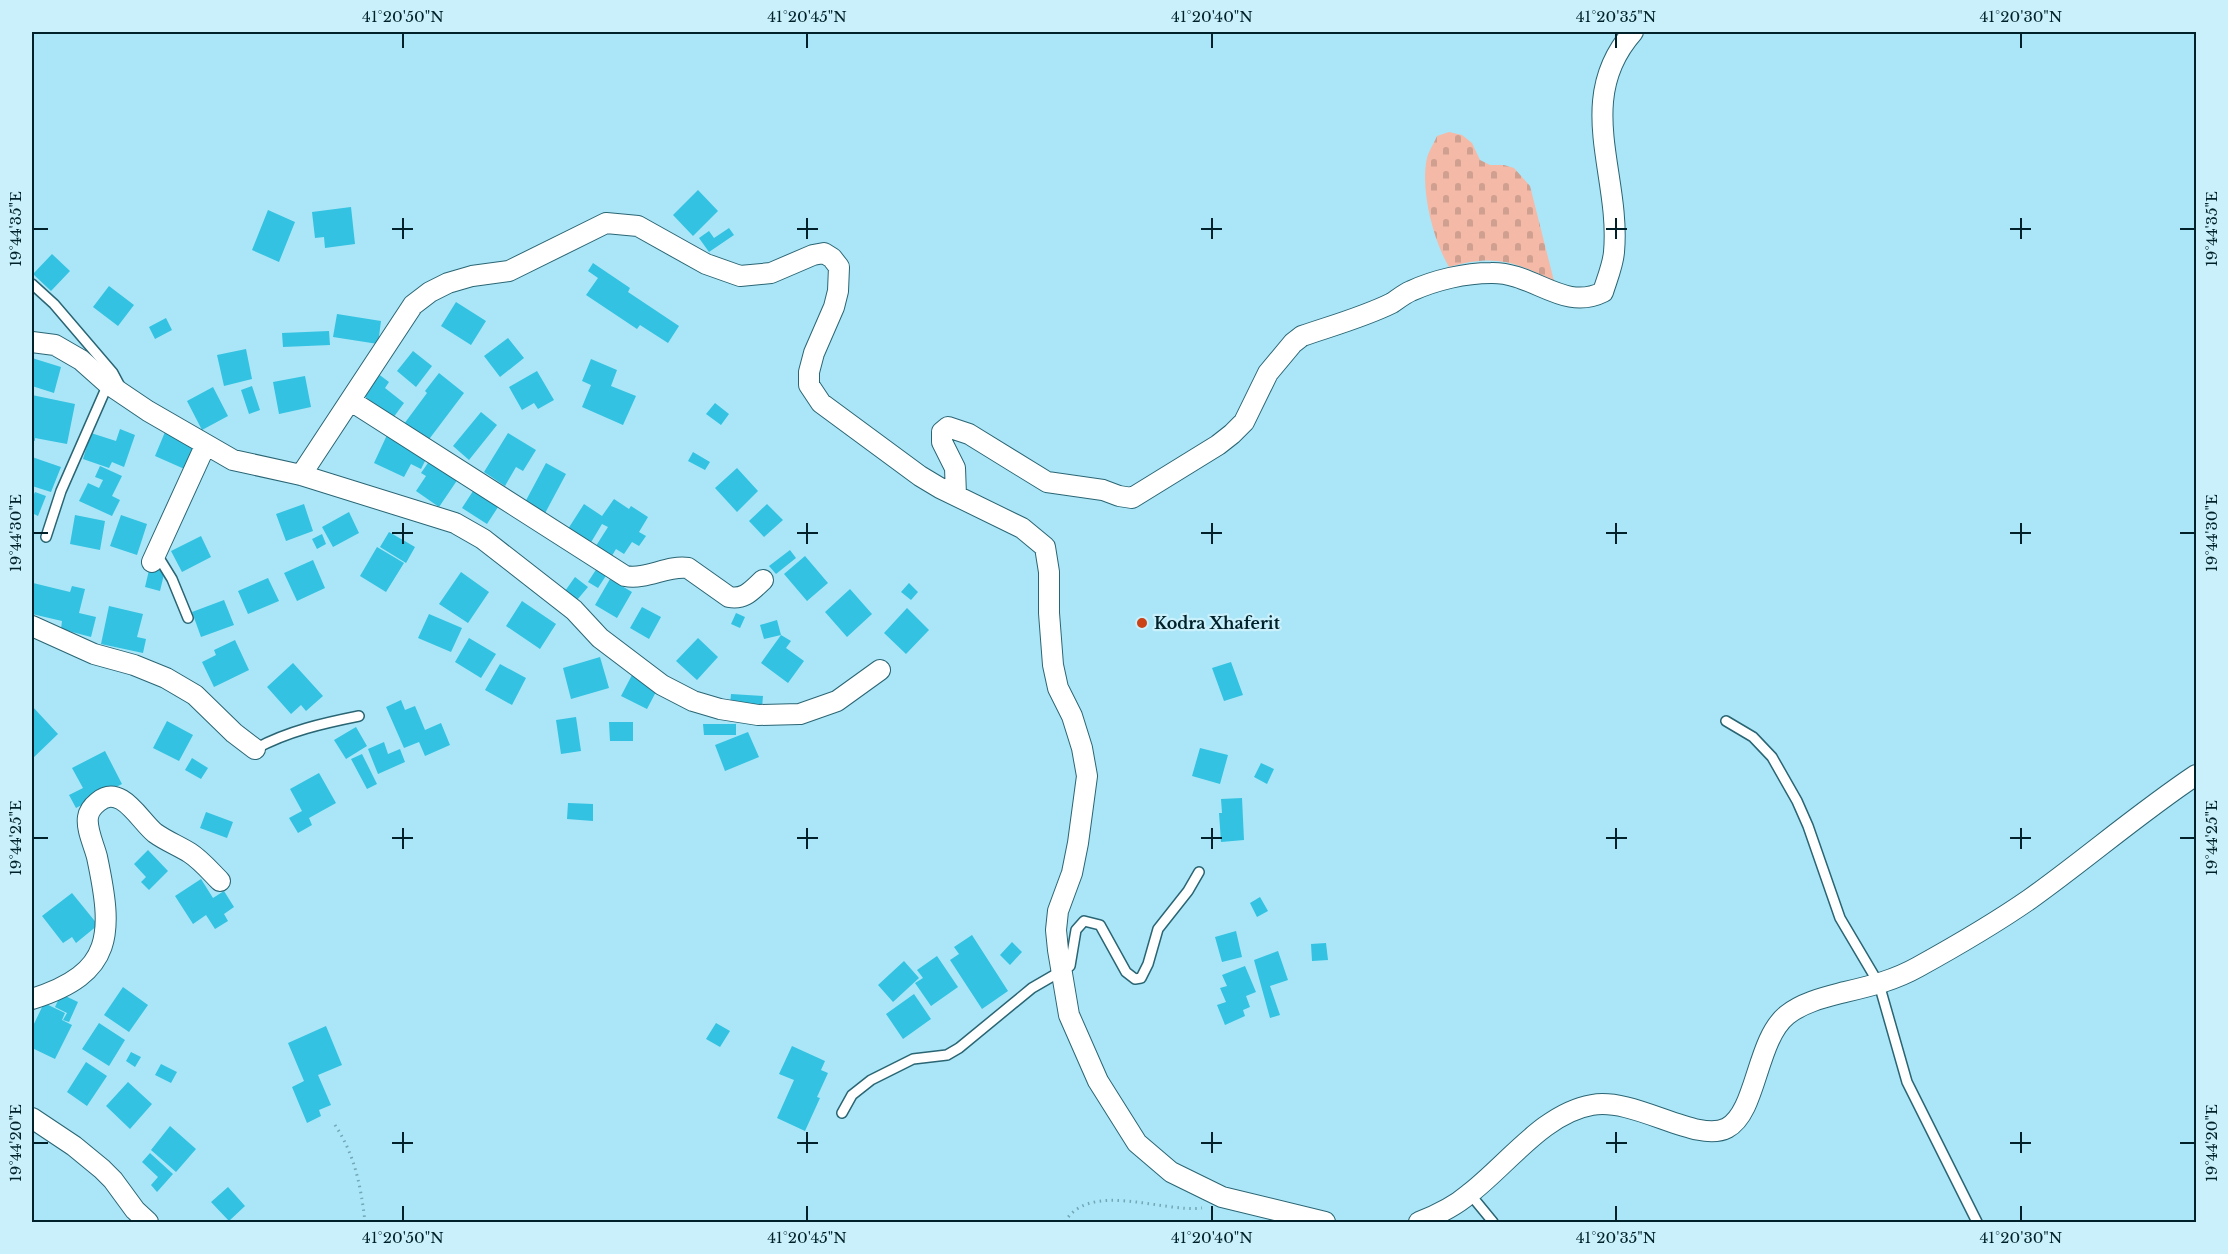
<svg xmlns="http://www.w3.org/2000/svg" width="2228" height="1254" viewBox="0 0 2228 1254" font-family="'Libre Baskerville',serif">
	<defs>
		<pattern id="cemetery-stones" width="16" height="16" patternUnits="userSpaceOnUse" patternTransform="scale(1.5)"><rect width="16" height="16" fill="#f4b9a7"/><path d="M2 7V4a2 2 0 0 1 4 0v3zM10 15v-3a2 2 0 0 1 4 0v3z" fill="#cf9f90"/></pattern>
	</defs>
	<rect width="100%" height="100%" fill="#aae6f7"/>
	<!-- cemetery -->
	<path fill="url(#cemetery-stones)" d="M 1449,132 L 1462,135 L 1472,143 L 1480,160 L 1490,165 L 1504,165 L 1514,168 L 1530,186 L 1554,281 C 1514,261 1493,254 1449,267 C 1433,240 1420,189 1427,158 C 1429,151 1434,143 1437,136 Z"/>
	<!-- building -->
	<path fill="#33c2e1" d="M 698,190 L 718,211 L 693,236 L 673,215 Z
		M 351,207 L 355,244 L 325,248 L 324,237 L 315,238 L 312,212 Z
		M 268,210 L 295,222 L 279,262 L 252,250 Z
		M 729,228 L 734,235 L 709,252 L 699,238 L 709,231 L 714,238 Z
		M 52,254 L 70,271 L 51,291 L 33,274 Z
		M 593,263 L 630,288 L 628,292 L 679,326 L 668,343 L 640,325 L 637,329 L 586,295 L 598,278 L 588,271 Z
		M 109,286 L 134,305 L 118,326 L 93,307 Z
		M 456,302 L 486,321 L 471,345 L 441,326 Z
		M 337,314 L 381,321 L 378,344 L 333,337 Z
		M 166,318 L 172,330 L 155,339 L 149,327 Z
		M 329,331 L 330,345 L 283,347 L 282,333 Z
		M 508,338 L 524,358 L 500,377 L 484,356 Z
		M 246,349 L 252,379 L 224,386 L 217,355 Z
		M 413,351 L 432,366 L 416,387 L 397,371 Z
		M 32,358 L 61,367 L 54,393 L 32,386 Z
		M 591,359 L 617,370 L 611,386 L 636,396 L 623,425 L 582,407 L 591,385 L 582,381 Z
		M 537,371 L 554,400 L 538,409 L 534,403 L 522,410 L 509,387 Z
		M 377,373 L 389,382 L 385,388 L 404,403 L 393,418 L 360,393 Z
		M 439,373 L 464,393 L 427,442 L 404,424 L 427,393 L 425,391 Z
		M 305,376 L 311,407 L 279,414 L 273,382 Z
		M 252,386 L 260,410 L 249,414 L 241,390 Z
		M 213,387 L 228,416 L 202,430 L 187,401 Z
		M 32,395 L 75,404 L 67,444 L 35,438 L 35,441 L 32,440 Z
		M 715,403 L 729,414 L 721,425 L 706,414 Z
		M 481,412 L 497,425 L 469,460 L 453,446 Z
		M 120,429 L 135,435 L 124,467 L 112,462 L 109,468 L 83,459 L 91,433 L 116,441 Z
		M 165,432 L 199,447 L 189,471 L 155,456 Z
		M 508,433 L 536,450 L 523,471 L 516,467 L 505,486 L 484,472 Z
		M 387,435 L 428,455 L 421,469 L 411,464 L 404,477 L 374,463 Z
		M 693,452 L 710,462 L 705,470 L 688,461 Z
		M 32,457 L 61,467 L 51,492 L 32,486 Z
		M 430,460 L 458,479 L 439,507 L 416,491 L 426,476 L 421,473 Z
		M 546,463 L 566,474 L 543,517 L 523,506 Z
		M 100,466 L 122,476 L 112,496 L 120,500 L 112,516 L 79,501 L 88,483 L 99,488 L 103,480 L 95,477 Z
		M 737,468 L 758,491 L 737,512 L 715,488 Z
		M 477,485 L 502,501 L 487,524 L 462,508 Z
		M 35,492 L 46,496 L 38,516 L 32,513 L 32,498 Z
		M 614,499 L 629,509 L 631,506 L 648,517 L 639,532 L 646,536 L 639,546 L 632,542 L 624,554 L 616,549 L 610,559 L 594,549 L 608,527 L 602,524 L 590,544 L 568,529 L 584,504 L 602,516 Z
		M 304,504 L 313,531 L 286,541 L 276,514 Z
		M 767,504 L 783,520 L 764,537 L 749,521 Z
		M 349,512 L 359,533 L 333,547 L 322,527 Z
		M 75,515 L 105,521 L 100,550 L 70,544 Z
		M 121,515 L 147,524 L 137,555 L 110,546 Z
		M 389,532 L 415,547 L 406,563 L 380,547 Z
		M 322,534 L 326,544 L 317,549 L 312,539 Z
		M 201,536 L 211,557 L 182,572 L 171,551 Z
		M 377,547 L 404,563 L 386,592 L 360,576 Z
		M 790,550 L 796,558 L 776,574 L 769,566 Z
		M 805,556 L 828,583 L 807,601 L 784,574 Z
		M 313,560 L 325,588 L 297,601 L 284,573 Z
		M 599,565 L 609,571 L 598,588 L 588,582 Z
		M 150,566 L 165,570 L 160,591 L 145,587 Z
		M 461,572 L 489,592 L 468,623 L 439,604 Z
		M 575,577 L 588,587 L 577,600 L 565,591 Z
		M 268,578 L 279,601 L 248,614 L 238,591 Z
		M 610,579 L 632,592 L 617,618 L 595,605 Z
		M 33,583 L 70,592 L 72,586 L 85,589 L 79,613 L 96,617 L 91,637 L 61,629 L 62,621 L 32,614 Z
		M 909,583 L 918,592 L 911,600 L 901,592 Z
		M 850,589 L 872,614 L 847,637 L 825,612 Z
		M 224,600 L 234,625 L 201,637 L 192,612 Z
		M 522,601 L 556,624 L 540,649 L 506,626 Z
		M 109,606 L 143,614 L 137,637 L 146,639 L 143,653 L 101,644 Z
		M 642,607 L 661,617 L 649,639 L 630,628 Z
		M 907,608 L 929,630 L 906,654 L 884,633 Z
		M 736,613 L 745,617 L 740,628 L 731,624 Z
		M 429,614 L 462,628 L 451,652 L 418,638 Z
		M 777,620 L 781,635 L 764,639 L 760,625 Z
		M 781,635 L 791,641 L 786,648 L 804,661 L 788,683 L 761,663 Z
		M 469,638 L 496,654 L 481,678 L 455,662 Z
		M 698,638 L 718,657 L 697,680 L 676,661 Z
		M 235,640 L 249,670 L 214,687 L 202,662 L 216,655 L 214,650 Z
		M 600,657 L 609,688 L 571,699 L 563,668 Z
		M 1231,662 L 1243,695 L 1224,701 L 1212,668 Z
		M 293,663 L 323,696 L 306,711 L 301,705 L 291,714 L 267,687 Z
		M 500,664 L 526,678 L 512,705 L 485,690 Z
		M 632,675 L 658,688 L 647,709 L 621,696 Z
		M 731,694 L 763,696 L 762,707 L 730,705 Z
		M 401,700 L 405,710 L 415,706 L 425,730 L 441,723 L 450,745 L 425,756 L 419,742 L 404,748 L 386,707 Z
		M 32,706 L 58,734 L 32,759 Z
		M 576,717 L 581,751 L 561,754 L 556,720 Z
		M 167,721 L 193,735 L 179,761 L 153,748 Z
		M 609,722 L 633,722 L 633,741 L 610,741 Z
		M 703,724 L 736,724 L 736,735 L 704,735 Z
		M 356,727 L 367,746 L 346,759 L 334,740 Z
		M 748,732 L 759,757 L 725,771 L 715,745 Z
		M 384,742 L 388,754 L 400,749 L 405,762 L 378,774 L 368,749 Z
		M 1200,748 L 1228,755 L 1220,784 L 1192,776 Z
		M 105,751 L 122,784 L 76,808 L 69,795 L 83,788 L 72,768 Z
		M 362,754 L 377,784 L 367,789 L 351,759 Z
		M 192,758 L 208,768 L 201,779 L 185,770 Z
		M 1261,763 L 1274,769 L 1267,784 L 1254,777 Z
		M 319,773 L 336,803 L 309,818 L 312,825 L 298,833 L 289,818 L 302,811 L 290,789 Z
		M 1242,798 L 1244,840 L 1221,842 L 1219,813 L 1222,813 L 1221,799 Z
		M 568,803 L 593,804 L 593,821 L 567,819 Z
		M 206,812 L 233,822 L 227,838 L 200,828 Z
		M 148,850 L 168,871 L 149,890 L 141,882 L 146,877 L 134,864 Z
		M 201,879 L 213,898 L 224,891 L 234,907 L 224,914 L 228,921 L 215,929 L 206,915 L 193,924 L 175,896 Z
		M 72,893 L 98,925 L 76,943 L 72,937 L 63,943 L 42,916 Z
		M 1260,897 L 1268,911 L 1257,917 L 1250,903 Z
		M 1236,931 L 1242,957 L 1222,962 L 1215,937 Z
		M 972,935 L 1008,991 L 982,1009 L 950,960 L 959,954 L 954,947 Z
		M 1012,942 L 1022,952 L 1010,965 L 1000,955 Z
		M 1326,943 L 1328,960 L 1312,961 L 1311,944 Z
		M 1278,951 L 1288,980 L 1270,986 L 1280,1015 L 1270,1018 L 1254,960 Z
		M 937,956 L 958,987 L 931,1006 L 915,983 L 923,978 L 917,970 Z
		M 904,961 L 919,978 L 893,1002 L 878,985 Z
		M 1245,966 L 1256,992 L 1246,996 L 1250,1007 L 1243,1010 L 1245,1016 L 1225,1025 L 1217,1005 L 1226,1002 L 1220,988 L 1227,986 L 1222,975 Z
		M 123,987 L 148,1005 L 129,1032 L 104,1015 Z
		M 61,994 L 78,1002 L 69,1022 L 63,1020 L 67,1013 L 55,1007 Z
		M 914,994 L 931,1019 L 903,1039 L 886,1014 Z
		M 44,1003 L 65,1013 L 62,1020 L 72,1025 L 55,1059 L 32,1048 L 32,1028 Z
		M 99,1023 L 125,1040 L 109,1066 L 82,1049 Z
		M 716,1023 L 730,1031 L 720,1047 L 706,1039 Z
		M 326,1026 L 342,1065 L 318,1075 L 331,1105 L 319,1110 L 321,1116 L 307,1123 L 292,1087 L 304,1081 L 288,1043 Z
		M 792,1046 L 825,1061 L 821,1070 L 828,1073 L 817,1097 L 820,1098 L 805,1131 L 777,1118 L 794,1080 L 779,1074 Z
		M 131,1052 L 141,1057 L 135,1067 L 126,1061 Z
		M 86,1062 L 107,1076 L 87,1106 L 67,1092 Z
		M 161,1064 L 177,1072 L 171,1083 L 155,1075 Z
		M 128,1082 L 152,1104 L 130,1129 L 106,1106 Z
		M 170,1126 L 196,1149 L 176,1172 L 151,1150 Z
		M 150,1153 L 173,1174 L 157,1192 L 151,1185 L 158,1177 L 142,1162 Z
		M 228,1187 L 245,1206 L 229,1221 L 211,1202 Z"/>
	<g fill="none" stroke-linecap="round" stroke-linejoin="round">
		<!-- lane casing -->
		<g stroke="#2a6574" stroke-width="12">
			<path id="lane" d="M 32,284 L 54,304 L 113,373 L 121,388
				M 46,537 L 61,491 L 108,384
				M 156,553 L 172,579 L 188,618
				M 1726,721 L 1753,737 L 1772,757 L 1797,801 L 1808,826 L 1840,918 L 1879,984 L 1907,1082 L 1977,1222
				M 255,749 C 288,731 324,723 359,716
				M 842,1113 L 852,1095 L 871,1080 L 913,1059 L 947,1055 L 959,1048 L 1032,988 L 1070,966 L 1076,930 L 1084,921 L 1100,925 L 1126,972 L 1135,979 L 1141,978 L 1148,964 L 1158,929 L 1188,891 L 1199,872
				M 1470,1194 L 1493,1222"/>
		</g>
		<!-- street casing -->
		<g stroke="#2a6574" stroke-width="22">
			<path id="street" d="M 32,342 L 55,345 L 81,360 L 108,384 L 148,411 L 233,460 L 301,475 L 455,523 L 483,539 L 574,610 L 600,638 L 662,685 L 693,701 L 720,709 L 758,715 L 800,714 L 837,701 L 880,670
				M 351,401 L 625,576 C 647,580 667,565 688,568 L 729,597 C 745,600 752,590 763,580
				M 301,475 L 413,305 L 430,292 L 448,283 L 472,276 L 509,271 L 606,223 L 638,226 L 706,264 L 740,276 L 771,273 L 813,255 L 824,253 L 832,258 L 839,267 L 838,291 L 834,307 L 814,353 L 809,372 L 809,385 L 821,403 L 920,476 L 940,488 L 1022,528 L 1045,547 L 1049,572 L 1049,613 L 1053,665 L 1058,688 L 1072,716 L 1082,748 L 1087,776 L 1078,843 L 1072,873 L 1058,911 L 1056,930 L 1058,950 L 1069,1015 L 1098,1081 L 1137,1143 L 1171,1172 L 1222,1197 L 1325,1222
				M 956,495 L 955,468 L 942,442 L 942,432 L 948,427 L 969,434 L 1047,482 L 1103,490 L 1119,496 L 1132,498 L 1218,445 L 1232,434 L 1244,422 L 1268,373 L 1293,343 L 1302,336 C 1331,326 1364,317 1392,303 C 1398,299 1404,294 1411,291 C 1435,280 1465,273 1491,273 C 1534,272 1563,312 1603,292 C 1607,279 1613,265 1614,252 C 1621,174 1573,100 1633,32
				M 152,562 L 205,446
				M 32,626 L 94,654 L 134,665 L 166,678 L 195,695 L 234,733 L 255,749
				M 32,999 C 115,973 113,933 97,857 C 94,845 86,829 88,817 C 89,810 93,806 98,802 C 121,783 139,820 155,833 C 166,841 179,846 190,853 C 201,860 211,872 220,881
				M 32,1118 L 74,1146 L 102,1169 L 113,1180 L 135,1210 L 148,1222
				M 1419,1222 C 1437,1215 1454,1207 1469,1194 C 1507,1165 1544,1113 1592,1105 C 1635,1097 1697,1144 1727,1128 C 1757,1112 1756,1040 1787,1015 C 1803,1002 1826,997 1845,992 C 1871,986 1895,980 1918,967 C 1956,946 1994,924 2030,899 C 2086,859 2139,813 2196,775"/>
		</g>
		<!-- path -->
		<path stroke="#73a7b5" stroke-width="3" stroke-dasharray="1.5 4.5" stroke-linecap="butt" d="M 335,1125 C 355,1155 361,1187 365,1222
			M 1065,1222 C 1089,1180 1163,1213 1202,1208"/>
		<!-- lane -->
		<use href="#lane" stroke="#fff" stroke-width="9"/>
		<!-- street -->
		<use href="#street" stroke="#fff" stroke-width="20"/>
	</g>
	<!-- ticks -->
	<path fill="none" stroke="#002129" stroke-width="2" d="M 403,33 L 403,48M 807,33 L 807,48M 1212,33 L 1212,48M 1616,33 L 1616,48M 2021,33 L 2021,48M 403,218 L 403,239M 807,218 L 807,239M 1212,218 L 1212,239M 1616,218 L 1616,239M 2021,218 L 2021,239M 33,229 L 48,229M 392,229 L 413,229M 797,229 L 818,229M 1201,229 L 1222,229M 1606,229 L 1627,229M 2010,229 L 2031,229M 2180,229 L 2195,229M 403,523 L 403,544M 807,523 L 807,544M 1212,523 L 1212,544M 1616,523 L 1616,544M 2021,523 L 2021,544M 33,533 L 48,533M 392,533 L 413,533M 797,533 L 818,533M 1201,533 L 1222,533M 1606,533 L 1627,533M 2010,533 L 2031,533M 2180,533 L 2195,533M 403,828 L 403,849M 807,828 L 807,849M 1212,828 L 1212,849M 1616,828 L 1616,849M 2021,828 L 2021,849M 33,838 L 48,838M 392,838 L 413,838M 797,838 L 818,838M 1201,838 L 1222,838M 1606,838 L 1627,838M 2010,838 L 2031,838M 2180,838 L 2195,838M 403,1132 L 403,1153M 807,1132 L 807,1153M 1212,1132 L 1212,1153M 1616,1132 L 1616,1153M 2021,1132 L 2021,1153M 33,1143 L 48,1143M 392,1143 L 413,1143M 797,1143 L 818,1143M 1201,1143 L 1222,1143M 1606,1143 L 1627,1143M 2010,1143 L 2031,1143M 2180,1143 L 2195,1143M 403,1206 L 403,1221M 807,1206 L 807,1221M 1212,1206 L 1212,1221M 1616,1206 L 1616,1221M 2021,1206 L 2021,1221"/>
	<!-- markers -->
	<circle fill="#ca4215" stroke="#c9f0fb" stroke-width="2" cx="1142" cy="623" r="6"/>
	<g text-anchor="middle" dominant-baseline="central" stroke-width="4.5" stroke-linejoin="round" paint-order="stroke">
		<!-- poi labels -->
		<g font-size="16" font-weight="bold" fill="#002129" stroke="#c9f0fb" text-anchor="start">
			<text x="1154" y="623">Kodra Xhaferit</text>
		</g>
	</g>
	<!-- border -->
	<rect width="2228" height="1254" fill="none" stroke="#c9f0fb" stroke-width="66"/>
	<rect x="33" y="33" width="2162" height="1188" fill="none" stroke="#002129" stroke-width="2"/>
	<g font-size="15" text-anchor="middle" fill="#002129">
		<text x="403" y="22">41°20'50"N</text>
		<text x="807" y="22">41°20'45"N</text>
		<text x="1212" y="22">41°20'40"N</text>
		<text x="1616" y="22">41°20'35"N</text>
		<text x="2021" y="22">41°20'30"N</text>
		<text transform="translate(2212 229) rotate(-90)" y="5">19°44'35"E</text>
		<text transform="translate(16 229) rotate(-90)" y="5">19°44'35"E</text>
		<text transform="translate(2212 533) rotate(-90)" y="5">19°44'30"E</text>
		<text transform="translate(16 533) rotate(-90)" y="5">19°44'30"E</text>
		<text transform="translate(2212 838) rotate(-90)" y="5">19°44'25"E</text>
		<text transform="translate(16 838) rotate(-90)" y="5">19°44'25"E</text>
		<text transform="translate(2212 1143) rotate(-90)" y="5">19°44'20"E</text>
		<text transform="translate(16 1143) rotate(-90)" y="5">19°44'20"E</text>
		<text x="403" y="1243">41°20'50"N</text>
		<text x="807" y="1243">41°20'45"N</text>
		<text x="1212" y="1243">41°20'40"N</text>
		<text x="1616" y="1243">41°20'35"N</text>
		<text x="2021" y="1243">41°20'30"N</text>
	</g>
</svg>
